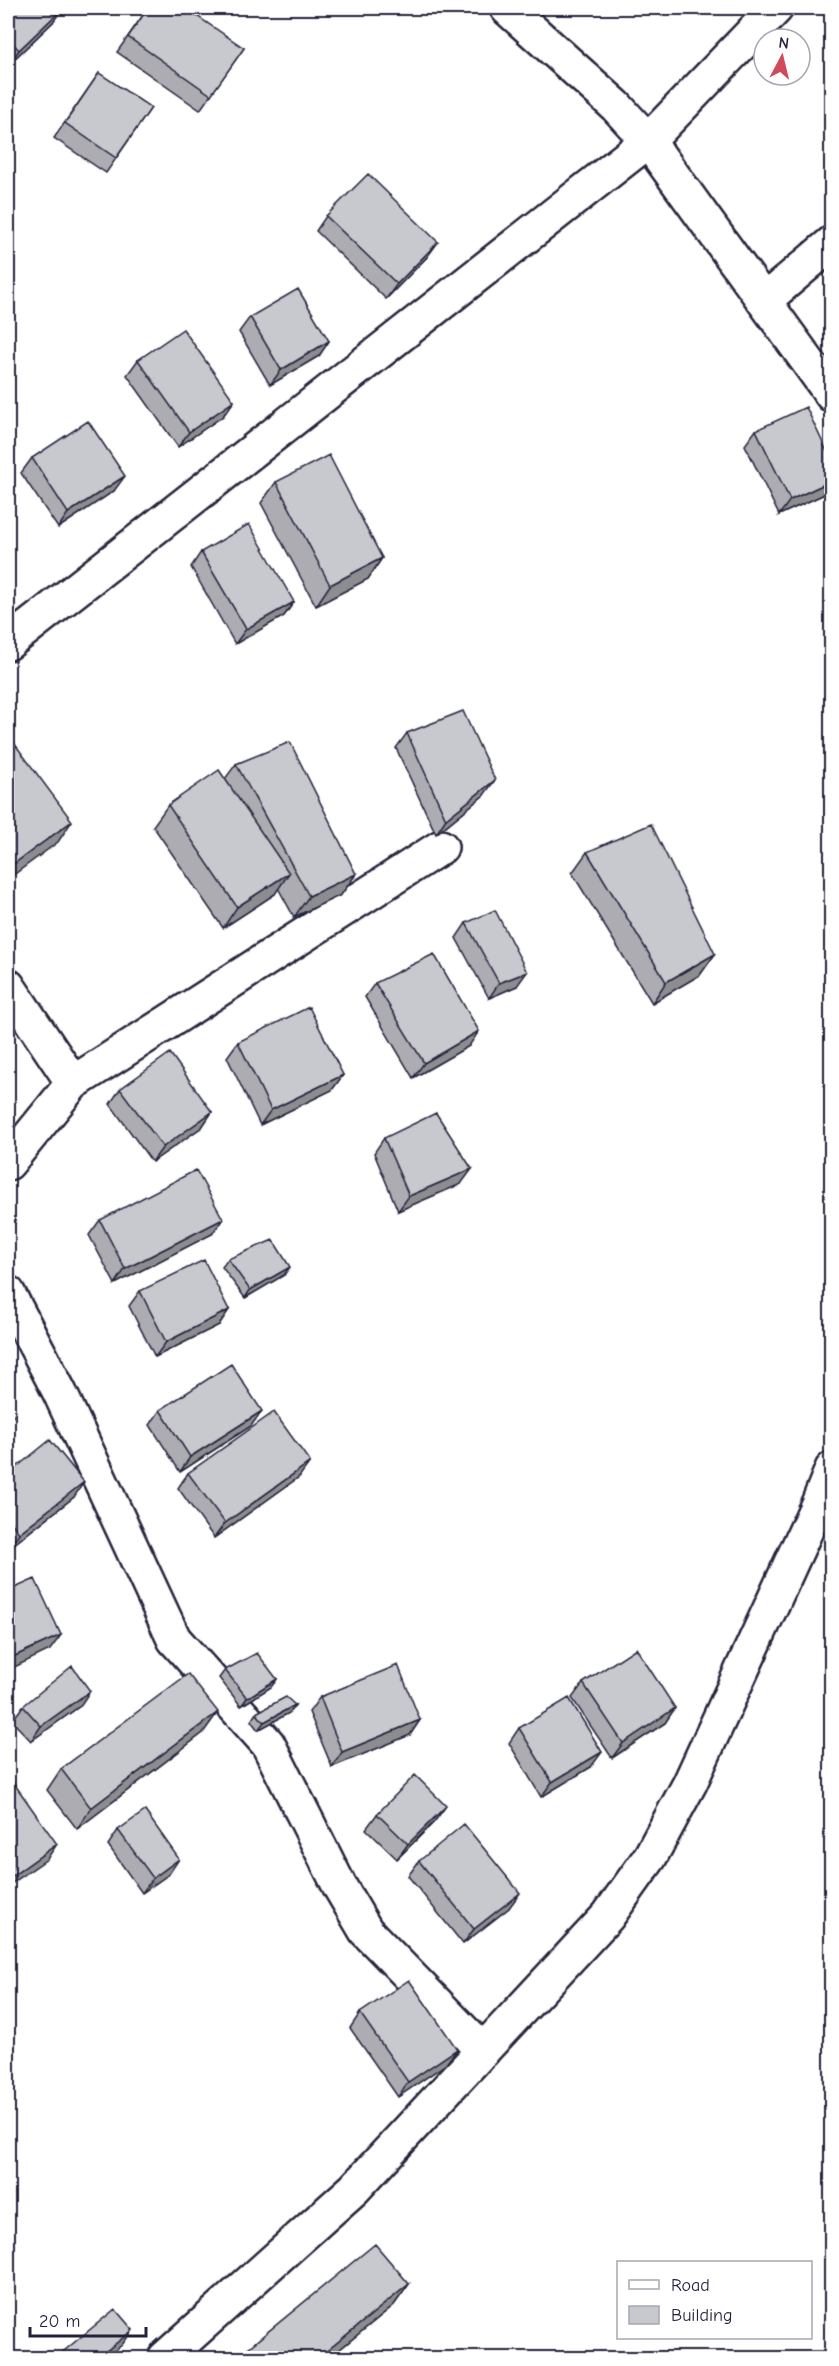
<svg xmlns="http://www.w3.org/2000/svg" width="839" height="2366" viewBox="0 0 839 2366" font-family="'Comic Neue',sans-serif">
	<rect width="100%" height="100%" fill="#fff"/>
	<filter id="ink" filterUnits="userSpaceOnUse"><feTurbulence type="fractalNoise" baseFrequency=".0167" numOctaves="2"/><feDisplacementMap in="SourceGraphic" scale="12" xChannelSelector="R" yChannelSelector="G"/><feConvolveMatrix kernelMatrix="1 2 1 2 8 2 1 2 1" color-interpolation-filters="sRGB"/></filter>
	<g filter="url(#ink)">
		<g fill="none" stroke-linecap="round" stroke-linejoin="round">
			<!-- street casing -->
			<g stroke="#22223b" stroke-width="38">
				<path id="street" d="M 507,8 L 616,106 L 648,141 L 832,395
					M 765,300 L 832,243
					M 8,643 L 648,141 L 776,8
					M 8,986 L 73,1083
					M 8,1163 L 73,1083 L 441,847
					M 8,1293 L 60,1393 L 174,1639 L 268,1744 L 340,1887 L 366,1931 L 483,2051
					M 165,2358 L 354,2189 L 608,1916 L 650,1857 L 690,1783 L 818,1504 L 832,1469"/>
			</g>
			<!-- street -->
			<use href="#street" stroke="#fff" stroke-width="33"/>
		</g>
		<!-- wall -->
		<path fill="#acacb2" stroke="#22223b" stroke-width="1.5" d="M 8,8 L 53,22 L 8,65 Z
			M 148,8 L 244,48 L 200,110 L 117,52 Z
			M 99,73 L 151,108 L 106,173 L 54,138 Z
			M 326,216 L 438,242 L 427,257 L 386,299 L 316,231 Z
			M 250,317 L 329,341 L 319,356 L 270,385 L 239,332 Z
			M 138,360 L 234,401 L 223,416 L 178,447 L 127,375 Z
			M 756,430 L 829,492 L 779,515 L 745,445 Z
			M 32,458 L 114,491 L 58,528 L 21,473 Z
			M 276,482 L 382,558 L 368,579 L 316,606 L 261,503 Z
			M 201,552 L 294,602 L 284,616 L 235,644 L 191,567 Z
			M 407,733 L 484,795 L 436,834 L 396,748 Z
			M 236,764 L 356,874 L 341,895 L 294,917 L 278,888 L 275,894 L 223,928 L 153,826 L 168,805 L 225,779 Z
			M 587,852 L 715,954 L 700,975 L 652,1003 L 572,873 Z
			M 466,923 L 517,986 L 489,998 L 456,938 Z
			M 375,983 L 469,1046 L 413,1078 L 365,997 Z
			M 238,1042 L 343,1075 L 332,1090 L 260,1125 L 227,1057 Z
			M 120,1089 L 212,1112 L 202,1127 L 152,1162 L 110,1104 Z
			M 384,1138 L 461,1184 L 398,1211 L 374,1153 Z
			M 100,1220 L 212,1234 L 115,1284 L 89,1235 Z
			M 228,1259 L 284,1275 L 245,1298 L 222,1267 Z
			M 140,1291 L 219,1325 L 155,1357 L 129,1306 Z
			M 160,1410 L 251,1426 L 180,1472 L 150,1425 Z
			M 188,1473 L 299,1477 L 214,1538 L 178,1488 Z
			M 8,1474 L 74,1497 L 9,1548 L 8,1546 Z
			M 225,1670 L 277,1679 L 271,1687 L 241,1706 L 219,1678 Z
			M 583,1683 L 675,1708 L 665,1723 L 612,1758 L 572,1698 Z
			M 320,1697 L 420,1720 L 410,1735 L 332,1767 L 309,1712 Z
			M 295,1705 L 289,1713 L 258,1730 L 251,1721 L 256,1713 Z
			M 23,1706 L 80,1706 L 31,1741 L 12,1721 Z
			M 519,1728 L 591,1767 L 541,1797 L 509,1743 Z
			M 203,1733 L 77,1829 L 47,1790 L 61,1769 Z
			M 377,1814 L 435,1821 L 397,1859 L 366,1829 Z
			M 118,1830 L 169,1874 L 142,1893 L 108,1845 Z
			M 419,1861 L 509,1908 L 463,1944 L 408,1876 Z
			M 360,2013 L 446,2064 L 398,2097 L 350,2028 Z
			M 409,2284 L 394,2305 L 329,2358 L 241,2358 L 248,2348 Z"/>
		<!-- shaded-wall -->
		<path fill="#8c8c91" stroke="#22223b" stroke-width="1.5" d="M 63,8 L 53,22 L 8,65 L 19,50 Z
			M 438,242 L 427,257 L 386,299 L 397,284 Z
			M 329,341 L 319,356 L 270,385 L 281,370 Z
			M 234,401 L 223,416 L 178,447 L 189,432 Z
			M 125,476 L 114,491 L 58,528 L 68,513 Z
			M 831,481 L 831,488 L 829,492 L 779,515 L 790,500 Z
			M 382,558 L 368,579 L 316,606 L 330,585 Z
			M 294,602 L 284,616 L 235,644 L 246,629 Z
			M 495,780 L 484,795 L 436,834 L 446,819 Z
			M 72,821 L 58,842 L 8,879 L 8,868 Z
			M 289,873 L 275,894 L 223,928 L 237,907 Z
			M 356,874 L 341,895 L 294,917 L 309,896 Z
			M 715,954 L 700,975 L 652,1003 L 666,982 Z
			M 527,972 L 517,986 L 489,998 L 499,983 Z
			M 479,1031 L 469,1046 L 413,1078 L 424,1063 Z
			M 343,1075 L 332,1090 L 260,1125 L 271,1110 Z
			M 212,1112 L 202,1127 L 152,1162 L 163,1147 Z
			M 472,1169 L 461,1184 L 398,1211 L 409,1196 Z
			M 223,1219 L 212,1234 L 115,1284 L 125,1269 Z
			M 290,1267 L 284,1275 L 245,1298 L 250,1290 Z
			M 229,1310 L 219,1325 L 155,1357 L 166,1342 Z
			M 262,1411 L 251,1426 L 180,1472 L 190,1457 Z
			M 13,1416 L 8,1424 L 8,1418 Z
			M 310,1462 L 299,1477 L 214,1538 L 225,1523 Z
			M 84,1482 L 74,1497 L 9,1548 L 19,1533 Z
			M 61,1635 L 50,1650 L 8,1670 L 8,1659 Z
			M 277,1679 L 271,1687 L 241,1706 L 247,1698 Z
			M 90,1691 L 80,1706 L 31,1741 L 41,1726 Z
			M 295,1705 L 289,1713 L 258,1730 L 264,1722 Z
			M 675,1708 L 665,1723 L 612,1758 L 623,1743 Z
			M 218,1712 L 203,1733 L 77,1829 L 91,1808 Z
			M 420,1720 L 410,1735 L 332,1767 L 342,1752 Z
			M 602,1752 L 591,1767 L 541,1797 L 552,1782 Z
			M 446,1806 L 435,1821 L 397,1859 L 408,1844 Z
			M 57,1844 L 47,1859 L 8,1886 L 8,1879 Z
			M 179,1859 L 169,1874 L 142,1893 L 153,1878 Z
			M 520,1893 L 509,1908 L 463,1944 L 474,1929 Z
			M 457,2049 L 446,2064 L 398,2097 L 408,2082 Z
			M 409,2284 L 394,2305 L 329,2358 L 318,2358 Z
			M 133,2330 L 122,2345 L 105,2358 L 97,2358 Z"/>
		<!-- building -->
		<path fill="#c8c8cf" stroke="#22223b" stroke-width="1.5" d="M 8,8 L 63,8 L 19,50 L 8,38 Z
			M 148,8 L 185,8 L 244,48 L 211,95 L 128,37 Z
			M 99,73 L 151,108 L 116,158 L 65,123 Z
			M 368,174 L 438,242 L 397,284 L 326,216 Z
			M 298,289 L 329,341 L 281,370 L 250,317 Z
			M 183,329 L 234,401 L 189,432 L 138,360 Z
			M 806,407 L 831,460 L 831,481 L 790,500 L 756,430 Z
			M 88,421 L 125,476 L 68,513 L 32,458 Z
			M 329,455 L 382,558 L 330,585 L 276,482 Z
			M 249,524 L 294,602 L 246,629 L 201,552 Z
			M 463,711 L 495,780 L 446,819 L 407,733 Z
			M 290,742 L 356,874 L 309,896 L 236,764 Z
			M 14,743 L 72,821 L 8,868 L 8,748 Z
			M 219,770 L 289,873 L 237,907 L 168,805 Z
			M 651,824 L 715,954 L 666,982 L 587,852 Z
			M 495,910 L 527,972 L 499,983 L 466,923 Z
			M 434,954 L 479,1031 L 424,1063 L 375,983 Z
			M 309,1007 L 343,1075 L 271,1110 L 238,1042 Z
			M 170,1053 L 212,1112 L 163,1147 L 120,1089 Z
			M 436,1113 L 472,1169 L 409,1196 L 384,1138 Z
			M 196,1170 L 223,1219 L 125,1269 L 100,1220 Z
			M 273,1240 L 290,1267 L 250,1290 L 228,1259 Z
			M 204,1260 L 229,1310 L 166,1342 L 140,1291 Z
			M 231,1364 L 262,1411 L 190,1457 L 160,1410 Z
			M 8,1403 L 13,1416 L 8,1418 Z
			M 274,1412 L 310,1462 L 225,1523 L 188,1473 Z
			M 50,1440 L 84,1482 L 19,1533 L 8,1518 L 8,1474 Z
			M 35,1579 L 61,1635 L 8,1659 L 8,1591 Z
			M 636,1648 L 675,1708 L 623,1743 L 583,1683 Z
			M 257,1653 L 277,1679 L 247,1698 L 225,1670 Z
			M 398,1665 L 420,1720 L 342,1752 L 320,1697 Z
			M 72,1666 L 90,1691 L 41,1726 L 23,1706 Z
			M 188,1674 L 218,1712 L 91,1808 L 61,1769 Z
			M 286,1697 L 295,1705 L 264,1722 L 256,1713 Z
			M 569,1698 L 602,1752 L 552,1782 L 519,1728 Z
			M 8,1775 L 57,1844 L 8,1879 Z
			M 415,1775 L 446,1806 L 408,1844 L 377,1814 Z
			M 145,1811 L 179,1859 L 153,1878 L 118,1830 Z
			M 464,1824 L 520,1893 L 474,1929 L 419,1861 Z
			M 409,1980 L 457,2049 L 408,2082 L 360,2013 Z
			M 375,2244 L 409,2284 L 318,2358 L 257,2358 L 248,2348 Z
			M 115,2309 L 133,2330 L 97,2358 L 62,2358 L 59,2355 Z"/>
	</g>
	<!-- margin -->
	<rect width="839" height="2366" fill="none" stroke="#fff" stroke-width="30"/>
	<rect x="15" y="15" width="809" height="2336" fill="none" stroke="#22223b" stroke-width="2" filter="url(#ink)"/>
	<!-- legend -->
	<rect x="617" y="2261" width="195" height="78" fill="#ffffff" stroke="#a7a7b1" stroke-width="1.5"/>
	<rect x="629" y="2280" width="30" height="9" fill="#ffffff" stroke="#a7a7b1" stroke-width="1.5"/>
	<text x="671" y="2291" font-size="18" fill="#22223b">Road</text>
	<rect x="629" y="2306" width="30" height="18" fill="#c8c8cf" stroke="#a7a7b1" stroke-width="1.5"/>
	<text x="671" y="2321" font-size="18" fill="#22223b">Building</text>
	<!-- north arrow -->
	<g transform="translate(782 57) rotate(7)"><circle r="28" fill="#ffffff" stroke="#a7a7b1" stroke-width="1.5"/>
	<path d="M0-4.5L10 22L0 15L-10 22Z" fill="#d1495b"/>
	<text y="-9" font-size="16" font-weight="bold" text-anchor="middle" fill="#22223b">N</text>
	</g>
	<!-- scale -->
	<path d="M30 2327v9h116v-9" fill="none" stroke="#22223b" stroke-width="3"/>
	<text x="39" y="2327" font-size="18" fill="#22223b" stroke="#ffffff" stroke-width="4.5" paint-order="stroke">20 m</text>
</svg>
